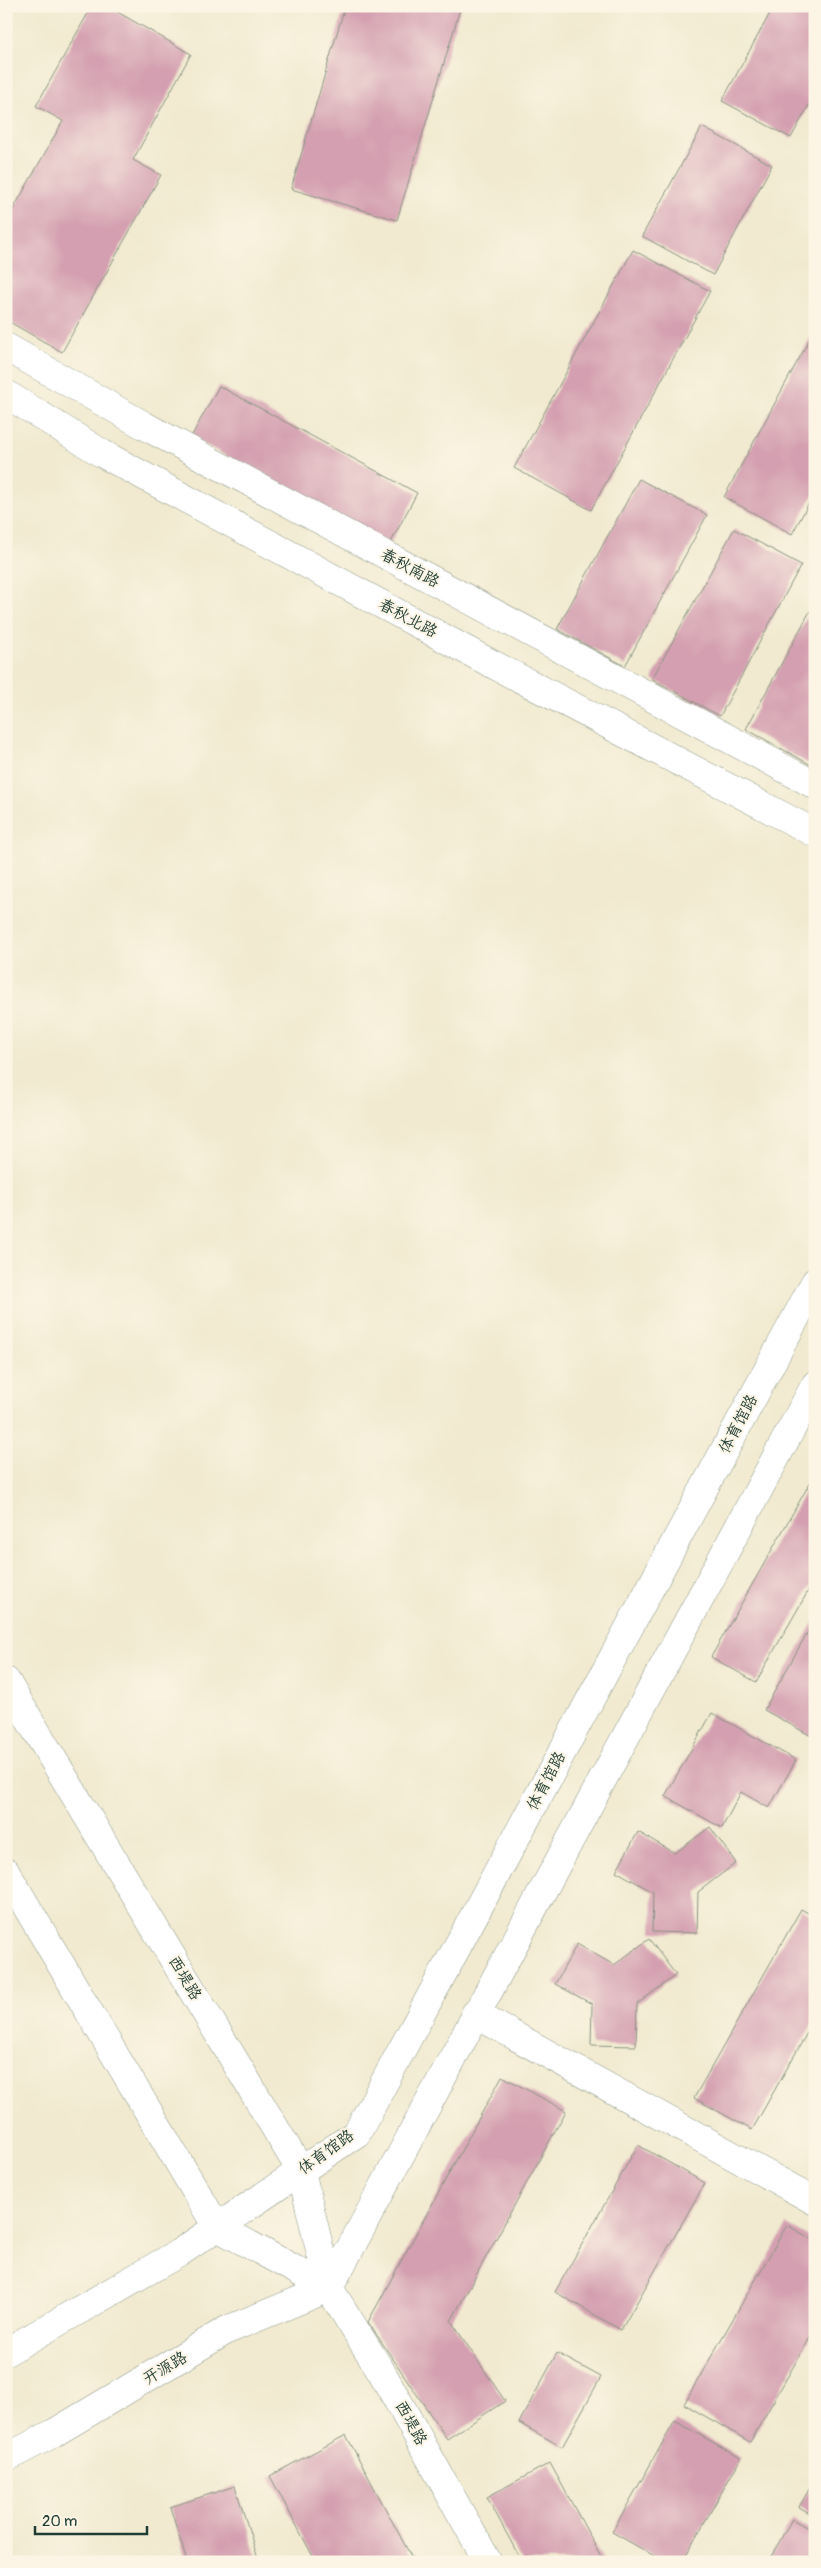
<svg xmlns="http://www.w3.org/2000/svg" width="821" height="2568" viewBox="0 0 821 2568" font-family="Pangolin,'LXGW WenKai TC',sans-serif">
	<rect width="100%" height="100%" fill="#fcf5e5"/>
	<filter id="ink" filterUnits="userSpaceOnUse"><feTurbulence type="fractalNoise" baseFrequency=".02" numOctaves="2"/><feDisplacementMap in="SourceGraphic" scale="10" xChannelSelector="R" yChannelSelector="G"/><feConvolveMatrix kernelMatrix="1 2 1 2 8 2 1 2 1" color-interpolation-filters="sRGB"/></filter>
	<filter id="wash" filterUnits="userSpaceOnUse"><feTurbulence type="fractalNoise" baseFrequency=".0096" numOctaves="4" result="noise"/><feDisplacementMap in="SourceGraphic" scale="20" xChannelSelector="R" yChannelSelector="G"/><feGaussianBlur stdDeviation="1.12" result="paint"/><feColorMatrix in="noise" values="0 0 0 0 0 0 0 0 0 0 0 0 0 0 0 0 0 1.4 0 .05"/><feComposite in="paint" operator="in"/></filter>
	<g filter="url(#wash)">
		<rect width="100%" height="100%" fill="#f1ead0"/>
		<g id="blocks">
			<!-- building -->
			<path fill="#d4a0b1" d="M 92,6 L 107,6 L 191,54 L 133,160 L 161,175 L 62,352 L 6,320 L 6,222 L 63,121 L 36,106 Z
				M 345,6 L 461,6 L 397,220 L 291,189 Z
				M 774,6 L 815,6 L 815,94 L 791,138 L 722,101 Z
				M 702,127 L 772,165 L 713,275 L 642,236 Z
				M 633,250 L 710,291 L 591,510 L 514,468 Z
				M 815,329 L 815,492 L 792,534 L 724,497 Z
				M 219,386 L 417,493 L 390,544 L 191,437 Z
				M 639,479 L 707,515 L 625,666 L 557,629 Z
				M 734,529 L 801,565 L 720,716 L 652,679 Z
				M 815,602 L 815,763 L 813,766 L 746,729 Z
				M 815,1474 L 815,1579 L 756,1682 L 711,1657 Z
				M 815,1619 L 815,1738 L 764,1710 Z
				M 712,1713 L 796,1760 L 769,1808 L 741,1792 L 722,1828 L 665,1796 Z
				M 710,1827 L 736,1863 L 698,1892 L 697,1933 L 652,1932 L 653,1892 L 616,1871 L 638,1832 L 675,1853 Z
				M 801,1909 L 815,1917 L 815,2019 L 752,2130 L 694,2098 Z
				M 649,1939 L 676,1975 L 637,2004 L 636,2046 L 591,2045 L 592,2004 L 555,1984 L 577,1944 L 614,1965 Z
				M 502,2076 L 566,2111 L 451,2321 L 505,2401 L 447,2439 L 368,2322 Z
				M 638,2145 L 705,2183 L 621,2330 L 555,2292 Z
				M 787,2225 L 815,2241 L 815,2329 L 750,2442 L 684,2404 Z
				M 557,2353 L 601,2377 L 562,2447 L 519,2423 Z
				M 675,2421 L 741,2458 L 682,2562 L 665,2562 L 612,2532 Z
				M 346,2435 L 414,2562 L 316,2562 L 270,2476 Z
				M 550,2463 L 604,2562 L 522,2562 L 487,2497 Z
				M 815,2479 L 815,2516 L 799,2507 Z
				M 235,2486 L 259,2562 L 187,2562 L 170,2507 Z
				M 792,2519 L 815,2532 L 815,2562 L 768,2562 Z"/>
		</g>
	</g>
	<g filter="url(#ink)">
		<use href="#blocks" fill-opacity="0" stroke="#889482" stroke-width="1"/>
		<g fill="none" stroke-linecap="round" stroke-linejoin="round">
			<!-- street casing -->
			<g stroke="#889482" stroke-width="29">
				<path id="street" d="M 475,2014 L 815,2201"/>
			</g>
			<!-- secondary casing -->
			<g stroke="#889482" stroke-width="29">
				<path id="secondary" d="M 6,347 L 145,426 L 815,785
					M 6,394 L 103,454 L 479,657 L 815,833
					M 6,1681 L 301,2171 L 329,2288 L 381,2371 L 488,2562
					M 6,1872 L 217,2227 L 329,2288
					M 329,2288 L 815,1385
					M 6,2352 L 179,2253 L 357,2133 L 815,1282
					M 6,2458 L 54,2433 L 227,2330 L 329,2288"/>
			</g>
			<!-- street -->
			<use href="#street" stroke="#fff" stroke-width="28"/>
			<!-- secondary -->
			<use href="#secondary" stroke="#fff" stroke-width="28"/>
		</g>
	</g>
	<g text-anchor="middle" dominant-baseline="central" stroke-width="4" stroke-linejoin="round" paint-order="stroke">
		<!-- street labels -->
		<g font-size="16" fill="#1f3d34" stroke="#fcf5e5">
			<text transform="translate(410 568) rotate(28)">春秋南路</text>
			<text transform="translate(408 618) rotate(28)">春秋北路</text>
			<text transform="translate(738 1424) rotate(-62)">体育馆路</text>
			<text transform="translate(546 1781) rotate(-62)">体育馆路</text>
			<text transform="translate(185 1978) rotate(59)">西堤路</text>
			<text transform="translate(326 2152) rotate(-36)">体育馆路</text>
			<text transform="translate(165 2368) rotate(-31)">开源路</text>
			<text transform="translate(411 2423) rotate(61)">西堤路</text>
		</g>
	</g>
	<!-- margin -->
	<rect width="821" height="2568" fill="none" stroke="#fcf5e5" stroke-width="25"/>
	<!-- scale -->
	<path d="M35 2526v8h112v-8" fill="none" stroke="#1f3d34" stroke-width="2.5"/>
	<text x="42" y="2526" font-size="15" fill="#1f3d34" stroke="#fcf5e5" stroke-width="4" paint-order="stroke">20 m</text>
</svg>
